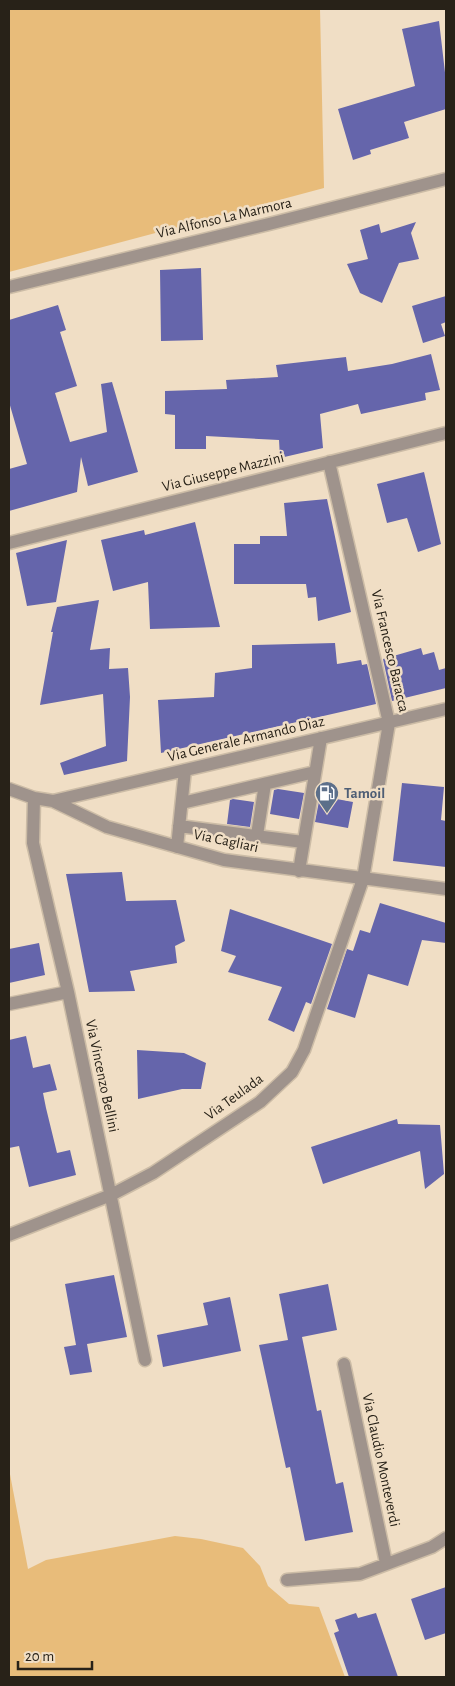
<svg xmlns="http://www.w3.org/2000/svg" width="455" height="1686" viewBox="0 0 455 1686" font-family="'Alegreya Sans',sans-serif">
	<rect width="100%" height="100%" fill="#f0dec5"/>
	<!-- green -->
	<path fill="#e8bc7a" d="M 9,9 L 320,9 L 324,188 L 9,272 Z
		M 9,1469 L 28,1569 L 46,1560 L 175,1536 L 201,1539 L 243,1548 L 260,1566 L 268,1586 L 289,1604 L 319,1607 L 345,1677 L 9,1677 Z"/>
	<!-- building -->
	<path fill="#6565ab" d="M 439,21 L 446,81 L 446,109 L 404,122 L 409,138 L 370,150 L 371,154 L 353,160 L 338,109 L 415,86 L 402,29 Z
		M 416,222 L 411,233 L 419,259 L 399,263 L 382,303 L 360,293 L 347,264 L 368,259 L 360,230 L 379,224 L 381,233 Z
		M 201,268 L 203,340 L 161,341 L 160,270 Z
		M 446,296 L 446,322 L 441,324 L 445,336 L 423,343 L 412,306 Z
		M 58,305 L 66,330 L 60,332 L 77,386 L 55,393 L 70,442 L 107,432 L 101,384 L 112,382 L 138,472 L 88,486 L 81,457 L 77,492 L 9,511 L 9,469 L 27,464 L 9,402 L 9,320 Z
		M 431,354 L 440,390 L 425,393 L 426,400 L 361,414 L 358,404 L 320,414 L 323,448 L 280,458 L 279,440 L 206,436 L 206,449 L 175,449 L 175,415 L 165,414 L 165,391 L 227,389 L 226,380 L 278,377 L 276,365 L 346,357 L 348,371 L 392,364 Z
		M 424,472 L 441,544 L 418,552 L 407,518 L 387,523 L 377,484 Z
		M 327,499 L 351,612 L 318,621 L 316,597 L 308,598 L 306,584 L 234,584 L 234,544 L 260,544 L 260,536 L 287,536 L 284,503 Z
		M 195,522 L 220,627 L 150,629 L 148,582 L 113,591 L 101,540 L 144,530 L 145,535 Z
		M 67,540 L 56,602 L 27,606 L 16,553 Z
		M 99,600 L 90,650 L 110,648 L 109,669 L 128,668 L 130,697 L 127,761 L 64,775 L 60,763 L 106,746 L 103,694 L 40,705 L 53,632 L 51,632 L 57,607 Z
		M 335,643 L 337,664 L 361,660 L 362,665 L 367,664 L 376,704 L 161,753 L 158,700 L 214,697 L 215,673 L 252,668 L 252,645 Z
		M 421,648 L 423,655 L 434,652 L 439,670 L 446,668 L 446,688 L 392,701 L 383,659 Z
		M 402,783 L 444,787 L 441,820 L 446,821 L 446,867 L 393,861 Z
		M 278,789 L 304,793 L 299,819 L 270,814 L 274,790 Z
		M 320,796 L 353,802 L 348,828 L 315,822 Z
		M 233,799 L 254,802 L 250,827 L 227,824 L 230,800 Z
		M 122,872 L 126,901 L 176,900 L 185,941 L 175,946 L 177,963 L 130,971 L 135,991 L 89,992 L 66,874 Z
		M 380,903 L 446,923 L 446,943 L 422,940 L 408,986 L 368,974 L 355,1018 L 327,1009 L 347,949 L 353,951 L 360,930 L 370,933 Z
		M 230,909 L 332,944 L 311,1004 L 306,1002 L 294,1032 L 268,1020 L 282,987 L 228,972 L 236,956 L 221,951 Z
		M 39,943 L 45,975 L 9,983 L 9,949 Z
		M 26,1036 L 33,1068 L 50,1064 L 57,1090 L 43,1093 L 46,1108 L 57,1153 L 70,1150 L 76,1175 L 29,1187 L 19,1146 L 9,1148 L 9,1040 Z
		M 137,1050 L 184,1053 L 206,1063 L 201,1089 L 182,1089 L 138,1099 Z
		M 397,1119 L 398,1124 L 440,1125 L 444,1174 L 425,1189 L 420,1151 L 323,1184 L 311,1147 Z
		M 114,1275 L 127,1337 L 87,1344 L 92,1372 L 70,1375 L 64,1347 L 76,1345 L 65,1284 Z
		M 328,1284 L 337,1330 L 302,1337 L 317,1411 L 321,1410 L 336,1484 L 343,1482 L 353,1532 L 305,1541 L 290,1467 L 286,1468 L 259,1345 L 288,1340 L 279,1294 Z
		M 230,1297 L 241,1351 L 163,1367 L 157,1335 L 208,1325 L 203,1303 Z
		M 446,1587 L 446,1633 L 425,1640 L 411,1599 Z
		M 356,1613 L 358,1618 L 376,1613 L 398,1677 L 349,1677 L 334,1633 L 339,1631 L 335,1620 Z"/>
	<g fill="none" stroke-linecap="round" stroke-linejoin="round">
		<!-- minor casing -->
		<g stroke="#ccbca6" stroke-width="15">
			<path id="minor" d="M 9,287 L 269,224 L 446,179
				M 9,543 L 446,433
				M 9,789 L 34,798 L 53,801 L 107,827 L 224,860 L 446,889
				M 34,798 L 33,843 L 68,992 L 145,1360
				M 53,801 L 446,709
				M 182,803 L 315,772
				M 179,826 L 303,842
				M 257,835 L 265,784
				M 177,847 L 185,770
				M 299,871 L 321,738
				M 9,1004 L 68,992
				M 9,1235 L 111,1195 L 153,1173 L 260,1102 L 292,1072 L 304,1050 L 363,879 L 389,723 L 329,462
				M 344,1364 L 386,1563
				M 287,1580 L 360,1574 L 432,1547 L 446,1538"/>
		</g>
		<!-- minor -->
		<use href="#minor" stroke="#9f938c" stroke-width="12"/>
	</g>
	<!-- icons -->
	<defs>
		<g id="fuel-pin" transform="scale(1.25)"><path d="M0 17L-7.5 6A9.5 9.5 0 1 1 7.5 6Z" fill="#5c6f8a" stroke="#f0dec5"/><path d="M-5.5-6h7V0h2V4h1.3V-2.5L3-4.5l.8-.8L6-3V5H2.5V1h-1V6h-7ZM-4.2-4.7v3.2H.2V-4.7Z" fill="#fff"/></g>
	</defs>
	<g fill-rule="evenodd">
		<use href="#fuel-pin" x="327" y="793"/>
	</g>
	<g text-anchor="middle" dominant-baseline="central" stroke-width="5" stroke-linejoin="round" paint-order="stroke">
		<!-- street labels -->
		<g font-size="15" fill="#282218" stroke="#f0dec5">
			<text transform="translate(224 218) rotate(-13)">Via Alfonso La Marmora</text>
			<text transform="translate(223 472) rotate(-14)">Via Giuseppe Mazzini</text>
			<text transform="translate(390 651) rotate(77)">Via Francesco Baracca</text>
			<text transform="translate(246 739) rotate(-13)">Via Generale Armando Diaz</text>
			<text transform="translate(226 841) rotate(12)">Via Cagliari</text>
			<text transform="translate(102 1076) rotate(78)">Via Vincenzo Bellini</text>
			<text transform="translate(234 1097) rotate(-36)">Via Teulada</text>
			<text transform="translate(381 1460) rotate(78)">Via Claudio Monteverdi</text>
		</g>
		<!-- service labels -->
		<g font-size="15" font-weight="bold" fill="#4e5e75" stroke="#f0dec5" text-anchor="start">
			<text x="344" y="793">Tamoil</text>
		</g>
	</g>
	<!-- border -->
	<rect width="455" height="1686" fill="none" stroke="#282218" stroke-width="20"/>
	<!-- scale -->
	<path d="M18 1661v8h74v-8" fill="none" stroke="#282218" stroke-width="2.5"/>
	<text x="25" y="1661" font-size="15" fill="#282218" stroke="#f0dec5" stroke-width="4" paint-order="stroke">20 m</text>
</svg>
